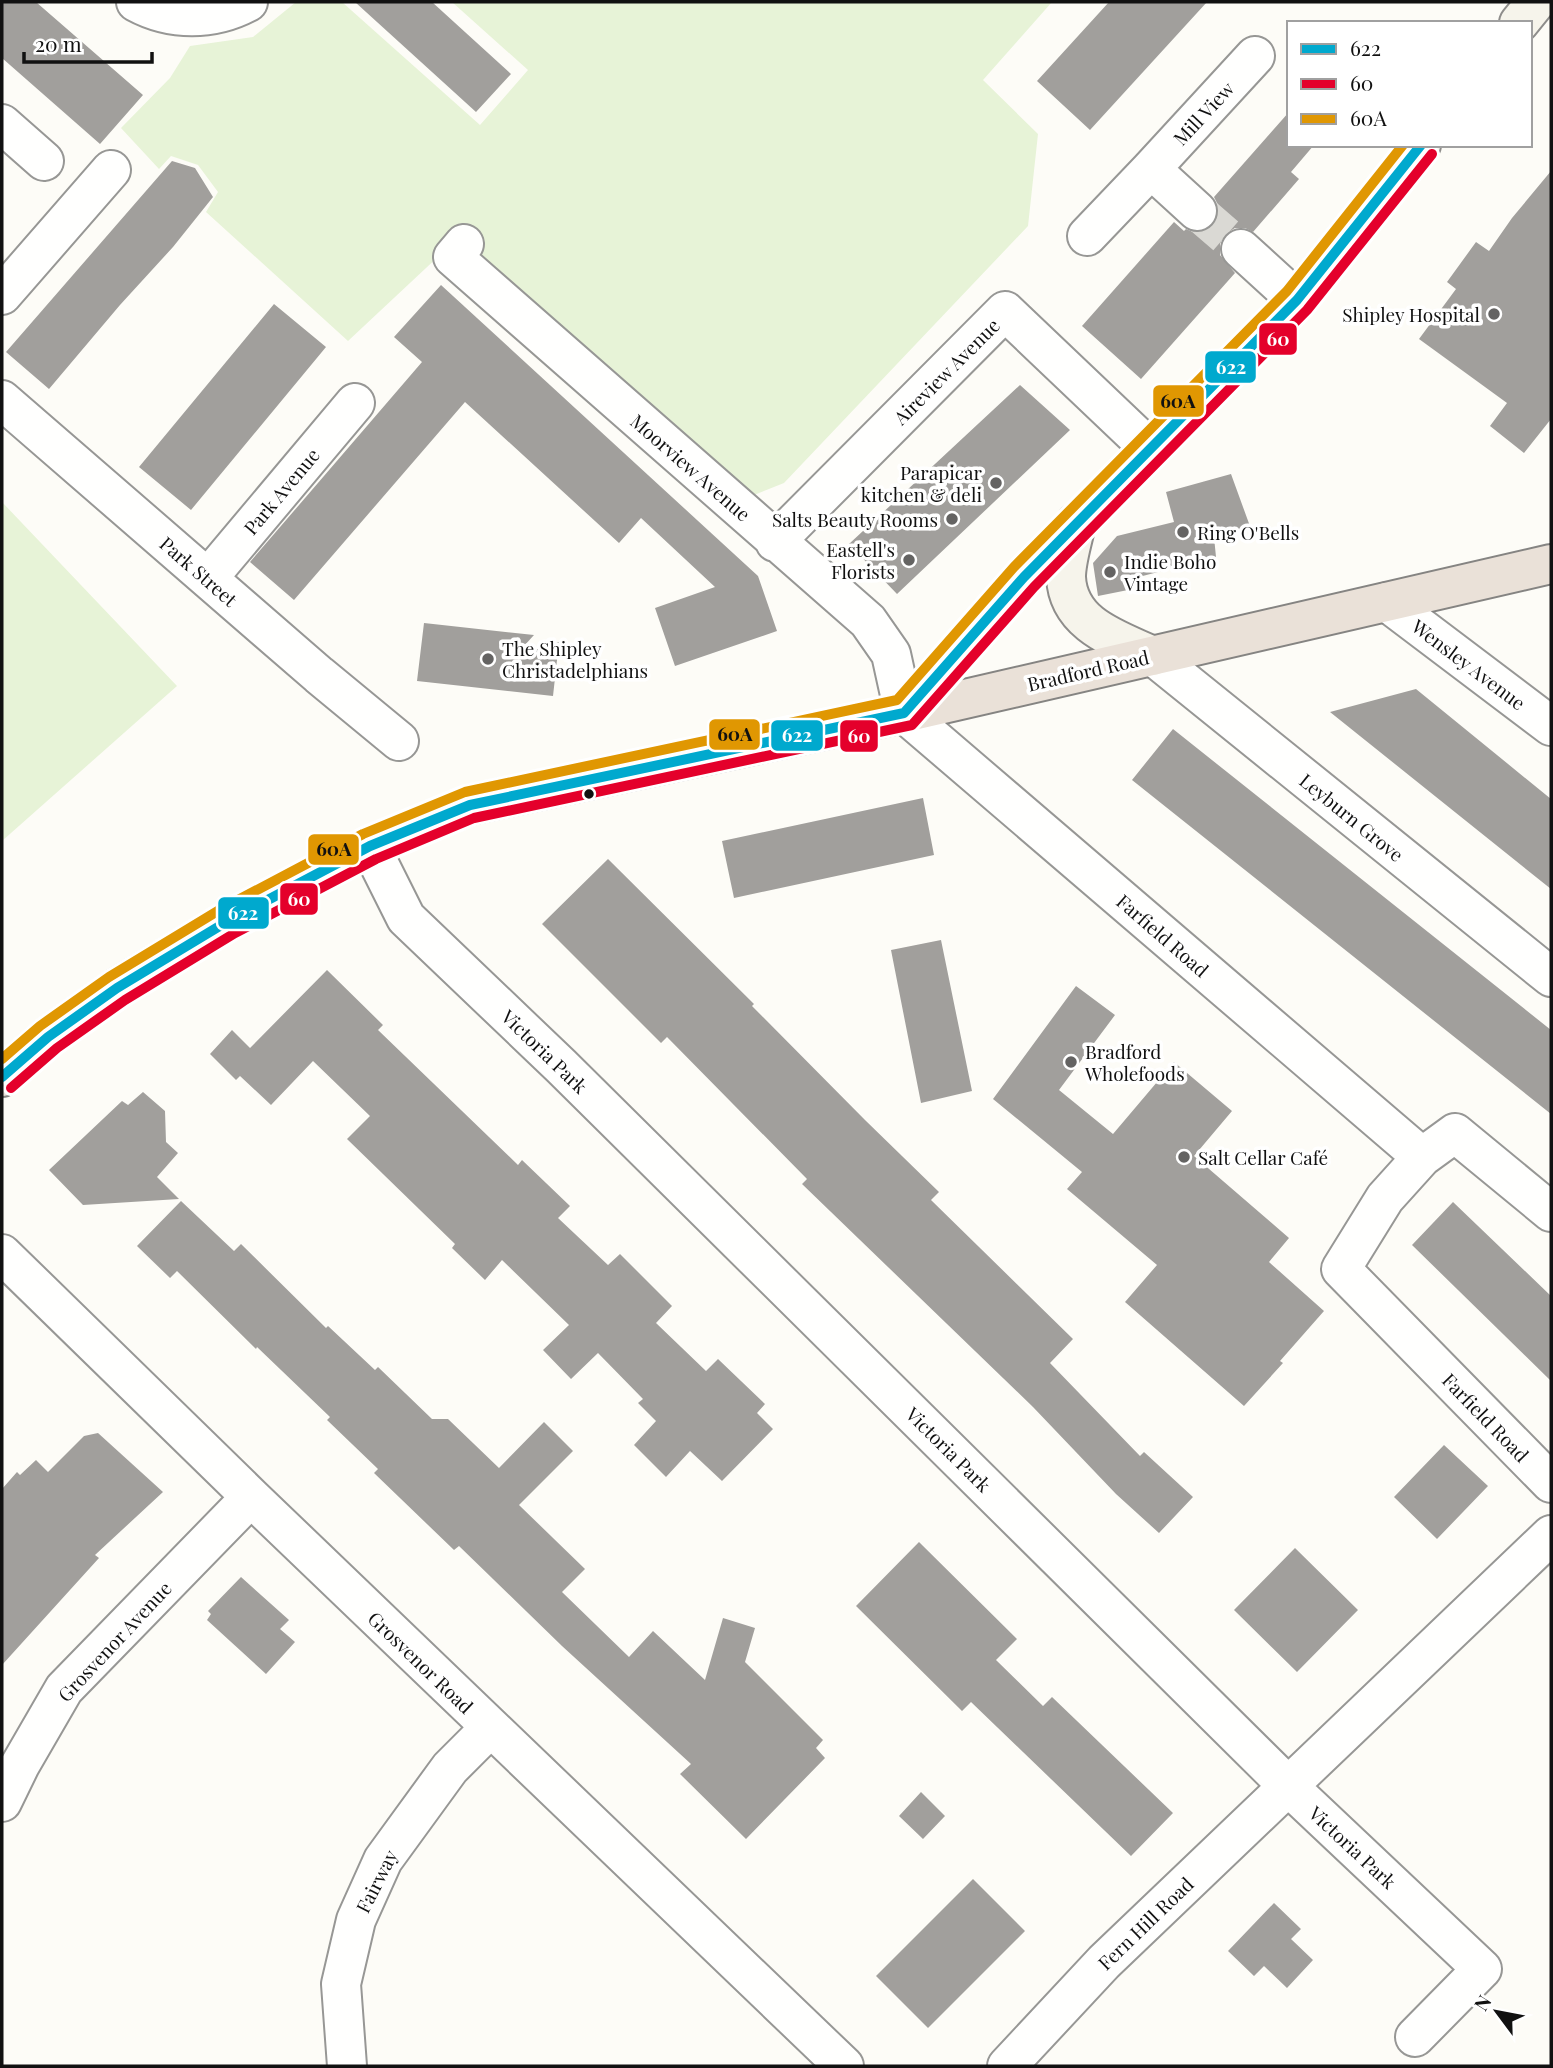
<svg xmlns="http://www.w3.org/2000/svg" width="1553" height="2068" viewBox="0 0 1553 2068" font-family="'Playfair Display',serif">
	<rect width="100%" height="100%" fill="#fdfcf7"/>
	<!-- green -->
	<path fill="#e7f3d7" d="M 296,2 L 342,2 L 480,125 L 528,70 L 452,2 L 1052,2 L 983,80 L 1038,134 L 1028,226 L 784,483 L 749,497 L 457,239 L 348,341 L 206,212 L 218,192 L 198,165 L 171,156 L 159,169 L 121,128 L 170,78 L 190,46 L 253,37 Z
		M 2,502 L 177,686 L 2,841 Z"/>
	<!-- building -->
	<path fill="#a19f9c" d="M 2,2 L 36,2 L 143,95 L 100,144 L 2,58 Z
		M 355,2 L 432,2 L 511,74 L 476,112 Z
		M 1109,2 L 1207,2 L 1090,130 L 1037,81 Z
		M 1289,112 L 1289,145 L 1314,145 L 1291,172 L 1299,179 L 1253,232 L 1245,228 L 1235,228 L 1224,235 L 1220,244 L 1220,255 L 1235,273 L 1141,379 L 1082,326 L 1174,222 L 1184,231 L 1186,229 L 1193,232 L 1204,232 L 1213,226 L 1218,215 L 1218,205 L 1214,197 Z
		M 172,161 L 195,168 L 213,197 L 173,247 L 120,305 L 49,389 L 6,352 Z
		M 1551,171 L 1551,419 L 1524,453 L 1490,426 L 1507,403 L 1419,339 L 1456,289 L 1447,282 L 1476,242 L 1489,251 L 1512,218 Z
		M 441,285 L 758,576 L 777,631 L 675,666 L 655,608 L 715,587 L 641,518 L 619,543 L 465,402 L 294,600 L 250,562 L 422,362 L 394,337 Z
		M 274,304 L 326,347 L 191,510 L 139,467 Z
		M 1020,385 L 1070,430 L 897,594 L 849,544 Z
		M 1231,474 L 1251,529 L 1214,537 L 1216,557 L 1131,579 L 1133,589 L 1098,596 L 1093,563 L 1117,536 L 1174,522 L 1166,492 Z
		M 424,623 L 534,635 L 514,657 L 559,642 L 553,696 L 417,681 Z
		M 1416,689 L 1551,799 L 1551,889 L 1330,712 Z
		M 1173,729 L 1551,1030 L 1551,1114 L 1132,780 Z
		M 923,798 L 934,855 L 734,898 L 722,841 Z
		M 608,859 L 754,1004 L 752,1006 L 865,1120 L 939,1192 L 931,1200 L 1073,1339 L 1050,1363 L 1140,1456 L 1144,1452 L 1193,1497 L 1159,1533 L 1116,1494 L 1033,1407 L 802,1184 L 807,1179 L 667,1037 L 661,1043 L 542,924 Z
		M 941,940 L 972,1091 L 921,1103 L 891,950 Z
		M 327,970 L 383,1025 L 378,1030 L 518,1165 L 522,1160 L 570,1206 L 558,1218 L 608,1265 L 620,1254 L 672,1306 L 656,1323 L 706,1371 L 718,1359 L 765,1404 L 757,1413 L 773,1429 L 722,1481 L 690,1451 L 666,1477 L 634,1445 L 656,1421 L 638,1403 L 643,1399 L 598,1353 L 571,1379 L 543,1350 L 569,1325 L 502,1260 L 485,1280 L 452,1248 L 455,1244 L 347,1139 L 370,1116 L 313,1061 L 271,1105 L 240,1076 L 236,1080 L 210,1054 L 232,1030 L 250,1048 Z
		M 1076,986 L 1115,1015 L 1059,1090 L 1113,1134 L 1174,1062 L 1232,1111 L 1194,1156 L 1289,1238 L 1269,1262 L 1324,1311 L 1280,1361 L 1283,1363 L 1244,1406 L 1125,1302 L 1157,1265 L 1067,1189 L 1082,1172 L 993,1099 Z
		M 143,1092 L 165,1111 L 166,1142 L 178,1153 L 157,1177 L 179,1199 L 83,1205 L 49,1170 L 122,1101 L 128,1105 Z
		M 181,1201 L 234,1251 L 241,1244 L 326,1328 L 328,1326 L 375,1370 L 378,1367 L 432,1419 L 448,1419 L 499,1468 L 544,1422 L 573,1451 L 519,1505 L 585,1569 L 562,1592 L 629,1657 L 653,1631 L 705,1680 L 723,1618 L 755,1628 L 745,1662 L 823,1740 L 816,1748 L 825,1758 L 746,1839 L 680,1774 L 691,1764 L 562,1646 L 459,1546 L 454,1550 L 374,1473 L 378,1469 L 327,1420 L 330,1417 L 257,1347 L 256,1349 L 177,1271 L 170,1278 L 137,1246 Z
		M 1453,1202 L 1551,1296 L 1551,1381 L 1412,1245 Z
		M 98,1433 L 163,1492 L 95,1555 L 99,1558 L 2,1665 L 2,1489 L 17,1472 L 20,1475 L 36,1460 L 48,1472 L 84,1436 Z
		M 1444,1445 L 1488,1486 L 1437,1539 L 1394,1497 Z
		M 919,1542 L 1017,1639 L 996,1660 L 1043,1706 L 1052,1697 L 1173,1813 L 1131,1856 L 971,1702 L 962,1711 L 856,1606 Z
		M 1295,1548 L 1358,1610 L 1297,1672 L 1234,1610 Z
		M 241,1577 L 289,1620 L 280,1629 L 295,1642 L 266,1674 L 207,1620 L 211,1614 L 208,1611 Z
		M 921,1792 L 945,1816 L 923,1839 L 899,1816 Z
		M 973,1879 L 1025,1931 L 928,2028 L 876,1976 Z
		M 1274,1903 L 1301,1929 L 1291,1939 L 1313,1960 L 1287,1988 L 1264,1966 L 1254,1976 L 1228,1951 Z"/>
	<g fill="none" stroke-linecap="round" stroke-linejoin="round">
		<!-- street-tunnel -->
		<path stroke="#dad9d4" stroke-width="38" stroke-dasharray="38 19" stroke-linecap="butt" d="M 1197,211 L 1241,249"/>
		<!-- street casing -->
		<g stroke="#979795" stroke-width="42">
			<path id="street" d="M 136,2 C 171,21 213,21 248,2
				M 2,124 L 44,161
				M 1151,169 L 1255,56
				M 1087,236 L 1151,169 L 1197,211
				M 464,244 L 453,257 L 868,621 L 891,654 L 904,713 L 1422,1157 L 1455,1133 L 1551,1212
				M 1241,249 L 1297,300
				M 2,295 L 111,170
				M 2,400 L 319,675 L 399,741
				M 775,542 L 1005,311 L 1149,448
				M 208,578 L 355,403
				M 1387,602 L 1551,726
				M 1153,656 L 1551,977
				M 370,846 L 406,918 L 561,1066 L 1288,1786 L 1482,1969 L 1415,2037
				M 1422,1157 L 1385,1198 L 1341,1269 L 1551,1483
				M 2,1254 L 251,1497 L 844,2066
				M 2,1802 L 20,1765 L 64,1689 L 251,1497
				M 347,2066 L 341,1984 L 356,1920 L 383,1860 L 450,1768 L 490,1728
				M 1007,2066 L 1104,1962 L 1551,1535"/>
		</g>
		<!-- secondary casing -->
		<g stroke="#8e8d8b" stroke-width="42">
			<path id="secondary" d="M 1519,23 L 1536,2
				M 1076,523 C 1073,540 1066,560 1066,577 C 1068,625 1116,639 1153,656
				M 904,713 L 1024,577 L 1297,300 L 1421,145"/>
		</g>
		<!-- highway casing -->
		<g stroke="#858482" stroke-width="42">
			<path id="highway" d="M 2,1077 L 48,1037 L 117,988 L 228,921 L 370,846 L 470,805 L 904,713 L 1551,564"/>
		</g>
		<!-- street -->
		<use href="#street" stroke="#fffffe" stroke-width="38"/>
		<!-- secondary -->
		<use href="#secondary" stroke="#f6f4eb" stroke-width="38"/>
		<!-- highway -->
		<use href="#highway" stroke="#eae1d8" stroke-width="38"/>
		<!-- bus-1 casing -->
		<g stroke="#fff" stroke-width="16">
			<path id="bus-1" d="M 2,1077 L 48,1037 L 117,988 L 228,921 L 370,846 L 470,805 L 904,713 L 1024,577 L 1297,300 L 1421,145"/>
		</g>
		<!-- bus-2 casing -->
		<g stroke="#fff" stroke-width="16">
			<path id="bus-2" d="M 11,1088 L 57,1048 L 125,1000 L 235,933 L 376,859 L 474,818 L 912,725 L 1034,587 L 1307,310 L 1432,154"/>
		</g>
		<!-- bus-3 casing -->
		<g stroke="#fff" stroke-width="16">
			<path id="bus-3" d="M 2,1059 L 40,1026 L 109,977 L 221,909 L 363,834 L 465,792 L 897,700 L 1014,567 L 1287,291 L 1403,145"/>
		</g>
		<!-- bus-1 -->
		<use href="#bus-1" stroke="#00a9ce" stroke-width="10"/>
		<!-- bus-2 -->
		<use href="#bus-2" stroke="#e4002b" stroke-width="10"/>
		<!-- bus-3 -->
		<use href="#bus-3" stroke="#e09702" stroke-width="10"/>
	</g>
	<!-- markers -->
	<g fill="#646362" stroke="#fff" stroke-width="2.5">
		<circle cx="1494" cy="314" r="7"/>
		<circle cx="996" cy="483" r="7"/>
		<circle cx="952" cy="519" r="7"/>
		<circle cx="1183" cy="532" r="7"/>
		<circle cx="909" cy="560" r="7"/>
		<circle cx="1110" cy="572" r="7"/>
		<circle cx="488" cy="659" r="7"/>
		<circle cx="1071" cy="1062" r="7"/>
		<circle cx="1184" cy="1157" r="7"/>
	</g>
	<circle fill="#111" stroke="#fff" stroke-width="2.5" cx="589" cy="794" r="6"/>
	<g text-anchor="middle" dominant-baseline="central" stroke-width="7" stroke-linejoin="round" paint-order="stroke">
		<!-- street labels -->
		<g font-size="19" fill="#111" stroke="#fff">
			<text transform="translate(1203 113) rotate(-47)">Mill View</text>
			<text transform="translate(946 371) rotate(-45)">Aireview Avenue</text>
			<text transform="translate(691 467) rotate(41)">Moorview Avenue</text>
			<text transform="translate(281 491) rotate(-50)">Park Avenue</text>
			<text transform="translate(199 571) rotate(41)">Park Street</text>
			<text transform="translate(1469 664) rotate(37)">Wensley Avenue</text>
			<text transform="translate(1088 670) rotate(-13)">Bradford Road</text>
			<text transform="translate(1352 817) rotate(39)">Leyburn Grove</text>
			<text transform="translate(1163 935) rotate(41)">Farfield Road</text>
			<text transform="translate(545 1051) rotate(44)">Victoria Park</text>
			<text transform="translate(1486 1417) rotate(46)">Farfield Road</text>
			<text transform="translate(949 1449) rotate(45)">Victoria Park</text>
			<text transform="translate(114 1641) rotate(-47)">Grosvenor Avenue</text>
			<text transform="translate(421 1662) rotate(44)">Grosvenor Road</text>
			<text transform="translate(1353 1847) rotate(43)">Victoria Park</text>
			<text transform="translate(376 1881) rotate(-63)">Fairway</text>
			<text transform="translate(1145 1923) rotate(-44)">Fern Hill Road</text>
		</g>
		<!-- poi labels -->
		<g font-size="19" fill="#111" stroke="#fff" text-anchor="start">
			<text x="1480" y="314" text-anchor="end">Shipley Hospital</text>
			<text x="982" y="472" text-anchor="end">Parapicar<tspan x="982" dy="22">kitchen &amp; deli</tspan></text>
			<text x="938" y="519" text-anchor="end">Salts Beauty Rooms</text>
			<text x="1197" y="532">Ring O'Bells</text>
			<text x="895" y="549" text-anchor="end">Eastell's<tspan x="895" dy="22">Florists</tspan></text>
			<text x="1124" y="561">Indie Boho<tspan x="1124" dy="22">Vintage</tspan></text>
			<text x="502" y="648">The Shipley<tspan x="502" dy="22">Christadelphians</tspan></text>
			<text x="1085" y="1051">Bradford<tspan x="1085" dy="22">Wholefoods</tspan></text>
			<text x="1198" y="1157">Salt Cellar Café</text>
		</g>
	</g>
	<g stroke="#fff" stroke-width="2.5">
		<rect x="1258" y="322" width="40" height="34" rx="7" fill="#e4002b"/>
		<rect x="1204" y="350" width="53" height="34" rx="7" fill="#00a9ce"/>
		<rect x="1152" y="384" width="53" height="34" rx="7" fill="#e09702"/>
		<rect x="708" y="718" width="53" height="33" rx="7" fill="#e09702"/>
		<rect x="770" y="719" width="54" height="33" rx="7" fill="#00a9ce"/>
		<rect x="839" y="719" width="40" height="34" rx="7" fill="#e4002b"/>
		<rect x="307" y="833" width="53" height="33" rx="7" fill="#e09702"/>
		<rect x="279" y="882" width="40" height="34" rx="7" fill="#e4002b"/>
		<rect x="217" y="896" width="53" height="34" rx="7" fill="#00a9ce"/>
	</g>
	<g font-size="19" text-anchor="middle" font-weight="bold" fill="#fff">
		<text x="1278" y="346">60</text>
		<text x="1231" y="374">622</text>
		<text x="797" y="742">622</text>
		<text x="859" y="743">60</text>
		<text x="299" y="906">60</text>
		<text x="243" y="920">622</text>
	</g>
	<g font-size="19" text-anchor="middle" font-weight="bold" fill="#111">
		<text x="1178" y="408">60A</text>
		<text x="735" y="741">60A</text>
		<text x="334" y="856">60A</text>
	</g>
	<!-- border -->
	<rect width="1553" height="2068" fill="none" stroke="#111111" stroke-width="7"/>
	<!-- legend -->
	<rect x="1287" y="21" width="245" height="126" fill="#ffffff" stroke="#a0a0a0" stroke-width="2"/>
	<rect x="1301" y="44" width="35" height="10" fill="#00a9ce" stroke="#a0a0a0" stroke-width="2"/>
	<text x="1350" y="56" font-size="21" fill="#111111">622</text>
	<rect x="1301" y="79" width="35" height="10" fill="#e4002b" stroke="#a0a0a0" stroke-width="2"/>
	<text x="1350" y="91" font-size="21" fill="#111111">60</text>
	<rect x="1301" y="114" width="35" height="10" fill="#e09702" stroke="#a0a0a0" stroke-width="2"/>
	<text x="1350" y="126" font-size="21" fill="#111111">60A</text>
	<!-- north arrow -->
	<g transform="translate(1497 2012) rotate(302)" stroke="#ffffff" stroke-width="5" paint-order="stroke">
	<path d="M0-5L12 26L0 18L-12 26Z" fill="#111111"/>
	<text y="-10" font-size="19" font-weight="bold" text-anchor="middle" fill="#111111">N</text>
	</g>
	<!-- scale -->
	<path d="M24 52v10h128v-10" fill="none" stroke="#111111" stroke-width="3.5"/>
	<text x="35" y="52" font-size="21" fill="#111111" stroke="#ffffff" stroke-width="5" paint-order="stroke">20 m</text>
</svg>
